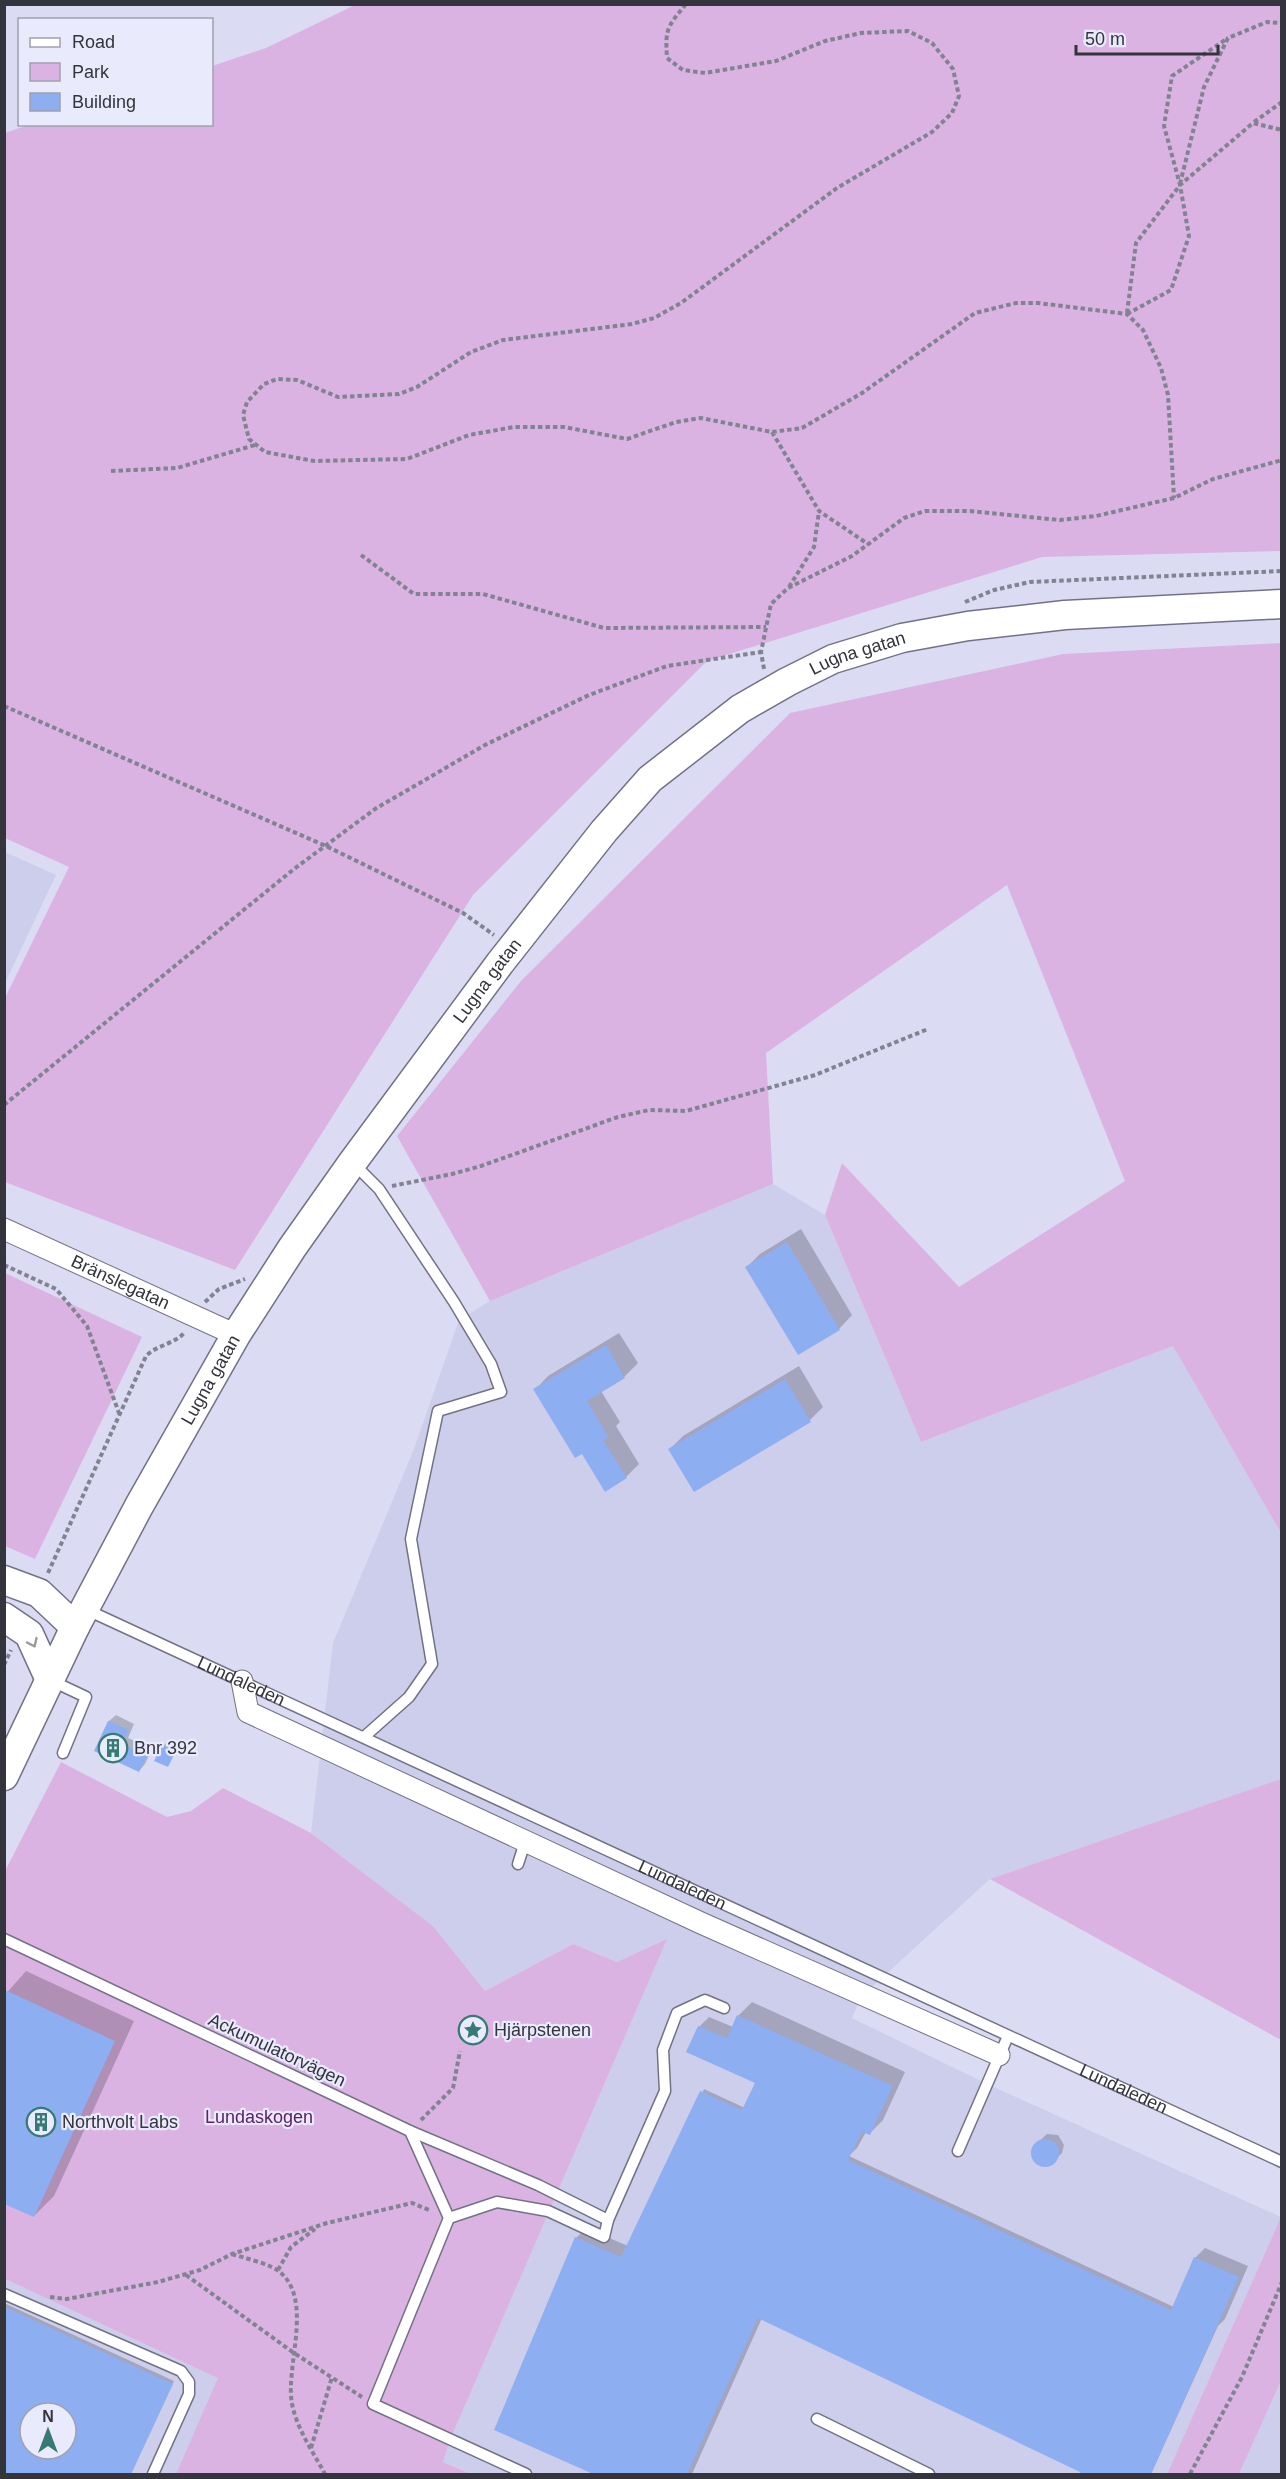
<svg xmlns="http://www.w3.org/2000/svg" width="1286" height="2479" viewBox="0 0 1286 2479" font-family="Helvetica,sans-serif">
	<rect width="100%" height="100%" fill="#dbdcf3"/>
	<!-- built -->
	<path fill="#cdceeb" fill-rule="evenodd" d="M 5,852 L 56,875 L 5,983 Z
		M 773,1184 L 825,1215 L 921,1442 L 1173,1346 L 1281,1533 L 1281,1779 L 990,1879 L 861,1997 L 852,2018 L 987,2084 L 1281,2217 L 1167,2474 L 471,2474 L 443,2462 L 450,2440 L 541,2228 L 666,1940 L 617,1962 L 573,1944 L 485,1991 L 433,1926 L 311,1833 L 333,1643 L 414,1449 L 459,1320 L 490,1301 Z
		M 5,2279 L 219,2378 L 176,2474 L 5,2474 ZM 30,2413 L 66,2413 L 66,2449 L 30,2449 Z
		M 1281,2381 L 1281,2474 L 1239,2474 Z"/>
	<!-- green -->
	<path fill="#dbb3e2" d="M 355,5 L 1281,5 L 1281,551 L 1042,557 L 707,661 L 473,895 L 235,1270 L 5,1182 L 5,998 L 69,867 L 5,838 L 5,133 L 31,124 L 212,124 L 212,66 L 266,48 Z
		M 1281,643 L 1281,1533 L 1173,1346 L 921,1442 L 825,1215 L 842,1163 L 959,1287 L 1125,1181 L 1007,885 L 766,1053 L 773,1184 L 490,1301 L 397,1136 L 521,981 L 790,713 L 1063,654 Z
		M 5,1273 L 142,1337 L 35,1559 L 5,1546 Z
		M 61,1762 L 167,1817 L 191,1811 L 223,1788 L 311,1833 L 433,1926 L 485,1991 L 573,1944 L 617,1962 L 667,1939 L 450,2440 L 443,2462 L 471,2474 L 176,2474 L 218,2378 L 5,2279 L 4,1873 Z
		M 1281,1779 L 1281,2040 L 990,1879 Z
		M 1281,2217 L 1281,2381 L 1239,2474 L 1167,2474 Z"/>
	<!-- shadow -->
	<path fill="#0003" fill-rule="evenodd" d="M 801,1229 L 852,1315 L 839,1329 L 747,1267 L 760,1254 Z
		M 619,1333 L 638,1363 L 624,1377 L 601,1391 L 620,1422 L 616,1426 L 639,1464 L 626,1477 L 582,1452 L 535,1390 L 548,1376 Z
		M 799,1366 L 823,1407 L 810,1420 L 670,1449 L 683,1436 Z
		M 116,1715 L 134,1724 L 128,1738 L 152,1749 L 145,1764 L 139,1771 L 96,1751 L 109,1721 Z
		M 166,1743 L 177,1748 L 168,1765 L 163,1746 Z
		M 26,1971 L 134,2021 L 54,2196 L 34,2216 L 4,2202 L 4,1996 Z
		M 752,2002 L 905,2072 L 883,2120 L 870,2133 L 866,2132 L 857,2148 L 849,2156 L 1174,2307 L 1195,2258 L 1205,2248 L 1248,2266 L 1225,2319 L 1218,2326 L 1151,2474 L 1081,2474 L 1082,2471 L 762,2318 L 692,2474 L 597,2474 L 496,2429 L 576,2238 L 586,2228 L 628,2246 L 704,2089 L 745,2108 L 756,2084 L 699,2027 L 709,2017 L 733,2027 L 738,2016 Z
		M 1047,2134 L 1058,2135 L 1064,2145 L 1062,2153 L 1055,2160 L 1048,2165 L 1039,2164 L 1034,2158 L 1034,2146 Z
		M 4,2303 L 174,2381 L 131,2474 L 4,2474 ZM 30,2413 L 66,2413 L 66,2449 L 30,2449 Z"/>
	<!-- building -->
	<path fill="#8daef0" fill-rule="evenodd" d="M 787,1242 L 840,1330 L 798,1355 L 745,1267 Z
		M 606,1345 L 625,1378 L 587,1401 L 608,1437 L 603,1440 L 627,1478 L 605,1492 L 582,1454 L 575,1458 L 533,1389 Z
		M 785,1379 L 811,1422 L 694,1492 L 668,1449 Z
		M 108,1721 L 129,1730 L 122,1744 L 147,1756 L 139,1772 L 94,1751 Z
		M 162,1745 L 176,1751 L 168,1767 L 154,1761 Z
		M 5,1990 L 115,2041 L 34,2217 L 4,2204 Z
		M 737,2015 L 893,2086 L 870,2135 L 862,2132 L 848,2160 L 1171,2310 L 1194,2257 L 1239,2277 L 1151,2474 L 1079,2474 L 1080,2472 L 758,2318 L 687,2474 L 593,2474 L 494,2430 L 575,2237 L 621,2257 L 700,2091 L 742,2110 L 755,2083 L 686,2052 L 698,2026 L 727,2038 Z
		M1031 2153a14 14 0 1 1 28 0a14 14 0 1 1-28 0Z
		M 5,2307 L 173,2384 L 131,2474 L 5,2474 ZM 30,2413 L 66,2413 L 66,2449 L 30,2449 Z"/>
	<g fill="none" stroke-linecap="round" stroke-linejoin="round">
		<!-- lane casing -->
		<g stroke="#717286" stroke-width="13">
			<g id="lane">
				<path d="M 353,1163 L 379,1189 L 454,1302 L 491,1364 L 501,1392 L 438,1411 L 411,1539 L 432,1664 L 409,1697 L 364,1737"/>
				<path id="s1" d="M 85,1609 L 1282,2162"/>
				<path d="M 50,1680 L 86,1697 L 63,1753"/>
				<path d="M 518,1864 L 525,1842"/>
				<path d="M 4,1939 L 410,2131 L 538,2185 L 608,2220"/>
				<path d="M 410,2131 L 449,2218 L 373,2404 L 526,2474"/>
				<path d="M 958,2151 L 1008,2036"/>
				<path d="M 449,2218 L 497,2202 L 548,2211 L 604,2237 L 608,2220 L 665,2091 L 663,2050 L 677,2013 L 705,2000 L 724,2008"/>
				<path d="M 4,2294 L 181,2371 L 189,2382 L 189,2394 L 153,2474"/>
				<path d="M 817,2419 L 929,2474"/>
			</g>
		</g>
		<!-- street casing -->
		<g stroke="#717286" stroke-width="23">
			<g id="street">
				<path id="s2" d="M 4,1229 L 236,1335"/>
				<path d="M 242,1681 L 248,1712 L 701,1923 L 999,2055"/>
			</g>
		</g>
		<!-- secondary casing -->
		<g stroke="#717286" stroke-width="31">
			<g id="secondary">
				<path d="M 4,1580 L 39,1593 L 75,1627"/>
				<path d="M 4,1617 L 29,1634 L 50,1680"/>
				<path id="s3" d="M 4,1776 L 75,1627 L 139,1506 L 236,1335 L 292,1248 L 352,1163 L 500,963 L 604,831 L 650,779 L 740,709 L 787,682 L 833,659 L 902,638 L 968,626 L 1065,615 L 1282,604"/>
			</g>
		</g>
		<!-- path -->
		<path stroke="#828392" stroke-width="4" stroke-dasharray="4.5 3" stroke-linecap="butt" d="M 686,4 C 667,27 665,29 667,58 L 683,70 L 705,73 L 776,61 L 825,41 L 861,33 L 908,31 L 932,43 L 953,69 L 959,96 L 952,113 L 932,132 L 837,188 L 681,303 L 654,318 L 632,324 L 503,340 L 471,352 L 417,387 L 399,394 L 338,397 L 297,380 L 277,379 L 264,384 L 247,402 L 243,415 L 249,439 L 265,452 L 314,461 L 407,459 L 469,435 L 514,427 L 564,427 L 627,439 L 676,422 L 701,418 L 772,432 L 802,428 L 862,393 L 975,313 L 1016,303 L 1038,303 L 1127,314 L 1143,330 L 1161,368 L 1168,395 L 1174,498
			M 1254,122 L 1282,102
			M 1180,184 L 1204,87 L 1228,38 L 1267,22 L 1282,23
			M 1127,313 L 1136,243 L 1180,185 L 1253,123 L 1282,130
			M 1127,314 L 1171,290 L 1189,236 L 1180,185 L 1164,126 L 1172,76 L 1228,38
			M 772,432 L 819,511 L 868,544
			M 111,471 L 177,468 L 255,445
			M 361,555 L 414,594 L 483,594 L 604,628 L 766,627
			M 789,587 L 814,547 L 819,511
			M 965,602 L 994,590 L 1030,582 L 1282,571
			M 764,669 L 761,652 L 771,604 L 788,588 L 852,556 L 904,518 L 925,511 L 970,511 L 1060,520 L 1096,516 L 1174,498 L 1213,479 L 1282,460
			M 4,706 L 326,846 L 463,913 L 494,935
			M 4,1105 L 294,869 L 375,809 L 485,745 L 589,695 L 667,666 L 761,652
			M 392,1186 L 452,1174 L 481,1166 L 618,1117 L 649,1110 L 686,1111 L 815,1075 L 928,1029
			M 4,1265 L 56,1289 L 87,1326 L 119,1413
			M 205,1302 L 219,1289 L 245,1279
			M 48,1573 L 146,1356 C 157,1345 174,1344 184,1333
			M 4,1665 L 11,1650
			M 421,2120 L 453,2088 L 460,2051
			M 232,2254 C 244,2258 271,2264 280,2272 C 314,2301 285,2366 292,2404 C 297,2429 313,2452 325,2474
			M 278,2270 L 291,2247 L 315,2229
			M 186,2275 L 294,2353 L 362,2397
			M 50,2297 L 67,2299 L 158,2282 L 200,2270 L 232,2254 L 327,2223 L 412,2203 L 429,2210
			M 311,2448 L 332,2377
			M 1190,2474 L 1242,2377 L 1282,2282"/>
		<!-- lane -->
		<use href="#lane" stroke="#fff" stroke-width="10"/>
		<!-- street -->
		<use href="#street" stroke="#fff" stroke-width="21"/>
		<!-- secondary -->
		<use href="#secondary" stroke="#fff" stroke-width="28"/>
	</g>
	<!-- one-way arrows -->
	<defs><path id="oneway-chevron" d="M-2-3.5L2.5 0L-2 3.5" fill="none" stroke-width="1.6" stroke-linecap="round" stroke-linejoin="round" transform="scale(1.5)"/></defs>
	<use stroke="#999a9e" href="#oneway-chevron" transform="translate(33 1643) rotate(65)"/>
	<!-- icons -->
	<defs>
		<g id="building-ring" transform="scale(1.5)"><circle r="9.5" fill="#e9eafc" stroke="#357b74" stroke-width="1.5"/><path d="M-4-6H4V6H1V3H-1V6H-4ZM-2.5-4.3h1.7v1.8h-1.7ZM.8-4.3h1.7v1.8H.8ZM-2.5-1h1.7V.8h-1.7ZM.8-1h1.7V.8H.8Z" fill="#357b74"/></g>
		<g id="sight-ring" transform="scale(1.5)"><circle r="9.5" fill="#e9eafc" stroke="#357b74" stroke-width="1.5"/><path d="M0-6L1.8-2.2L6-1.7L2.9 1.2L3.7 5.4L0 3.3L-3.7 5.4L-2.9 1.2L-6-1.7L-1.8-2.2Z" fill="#357b74"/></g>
	</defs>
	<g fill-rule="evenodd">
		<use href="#building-ring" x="113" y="1748"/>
		<use href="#sight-ring" x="473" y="2030"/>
		<use href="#building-ring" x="41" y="2122"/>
	</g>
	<g text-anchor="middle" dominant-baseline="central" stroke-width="4.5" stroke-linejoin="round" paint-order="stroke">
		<!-- street labels -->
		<g font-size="18" fill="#33343c" stroke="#e9eafc">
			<text stroke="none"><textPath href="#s3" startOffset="1437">Lugna gatan</textPath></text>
			<text stroke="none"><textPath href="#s3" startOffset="933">Lugna gatan</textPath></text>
			<text stroke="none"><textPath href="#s2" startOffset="128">Bränslegatan</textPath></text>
			<text stroke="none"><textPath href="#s3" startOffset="447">Lugna gatan</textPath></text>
			<text stroke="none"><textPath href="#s1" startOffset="172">Lundaleden</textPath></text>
			<text stroke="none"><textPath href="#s1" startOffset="658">Lundaleden</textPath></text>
			<text transform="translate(277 2050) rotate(25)">Ackumulatorvägen</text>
			<text stroke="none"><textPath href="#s1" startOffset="1144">Lundaleden</textPath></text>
		</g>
		<!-- poi labels -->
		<g font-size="18" fill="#33343c" stroke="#e9eafc" text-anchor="start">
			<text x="134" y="1748">Bnr 392</text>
			<text x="494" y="2030">Hjärpstenen</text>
			<text x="62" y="2122">Northvolt Labs</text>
		</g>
		<!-- park labels -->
		<g font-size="18" fill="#5e2068" stroke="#e9eafc">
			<text x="259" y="2117">Lundaskogen</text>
		</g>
	</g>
	<!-- border -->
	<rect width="1286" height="2479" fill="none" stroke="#33343c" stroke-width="12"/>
	<!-- legend -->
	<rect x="18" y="18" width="195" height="108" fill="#e9eafc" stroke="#a0a1af" stroke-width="1.5"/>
	<rect x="30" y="38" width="30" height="9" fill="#ffffff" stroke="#a0a1af" stroke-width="1.5"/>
	<text x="72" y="48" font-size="18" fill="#33343c">Road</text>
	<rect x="30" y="63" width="30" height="18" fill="#dbb3e2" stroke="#a0a1af" stroke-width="1.5"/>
	<text x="72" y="78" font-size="18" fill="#33343c">Park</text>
	<rect x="30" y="93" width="30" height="18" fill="#8daef0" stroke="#a0a1af" stroke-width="1.5"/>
	<text x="72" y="108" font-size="18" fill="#33343c">Building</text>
	<!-- north arrow -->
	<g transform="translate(48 2431)"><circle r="28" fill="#e9eafc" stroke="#a0a1af" stroke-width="1.5"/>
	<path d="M0-4.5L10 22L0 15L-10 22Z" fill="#357b74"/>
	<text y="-9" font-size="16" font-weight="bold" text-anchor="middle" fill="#33343c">N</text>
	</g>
	<!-- scale -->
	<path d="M1076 45v9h142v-9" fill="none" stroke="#33343c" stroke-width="3"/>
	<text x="1085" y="45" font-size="18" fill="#33343c" stroke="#e9eafc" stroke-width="4.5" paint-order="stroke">50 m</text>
</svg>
